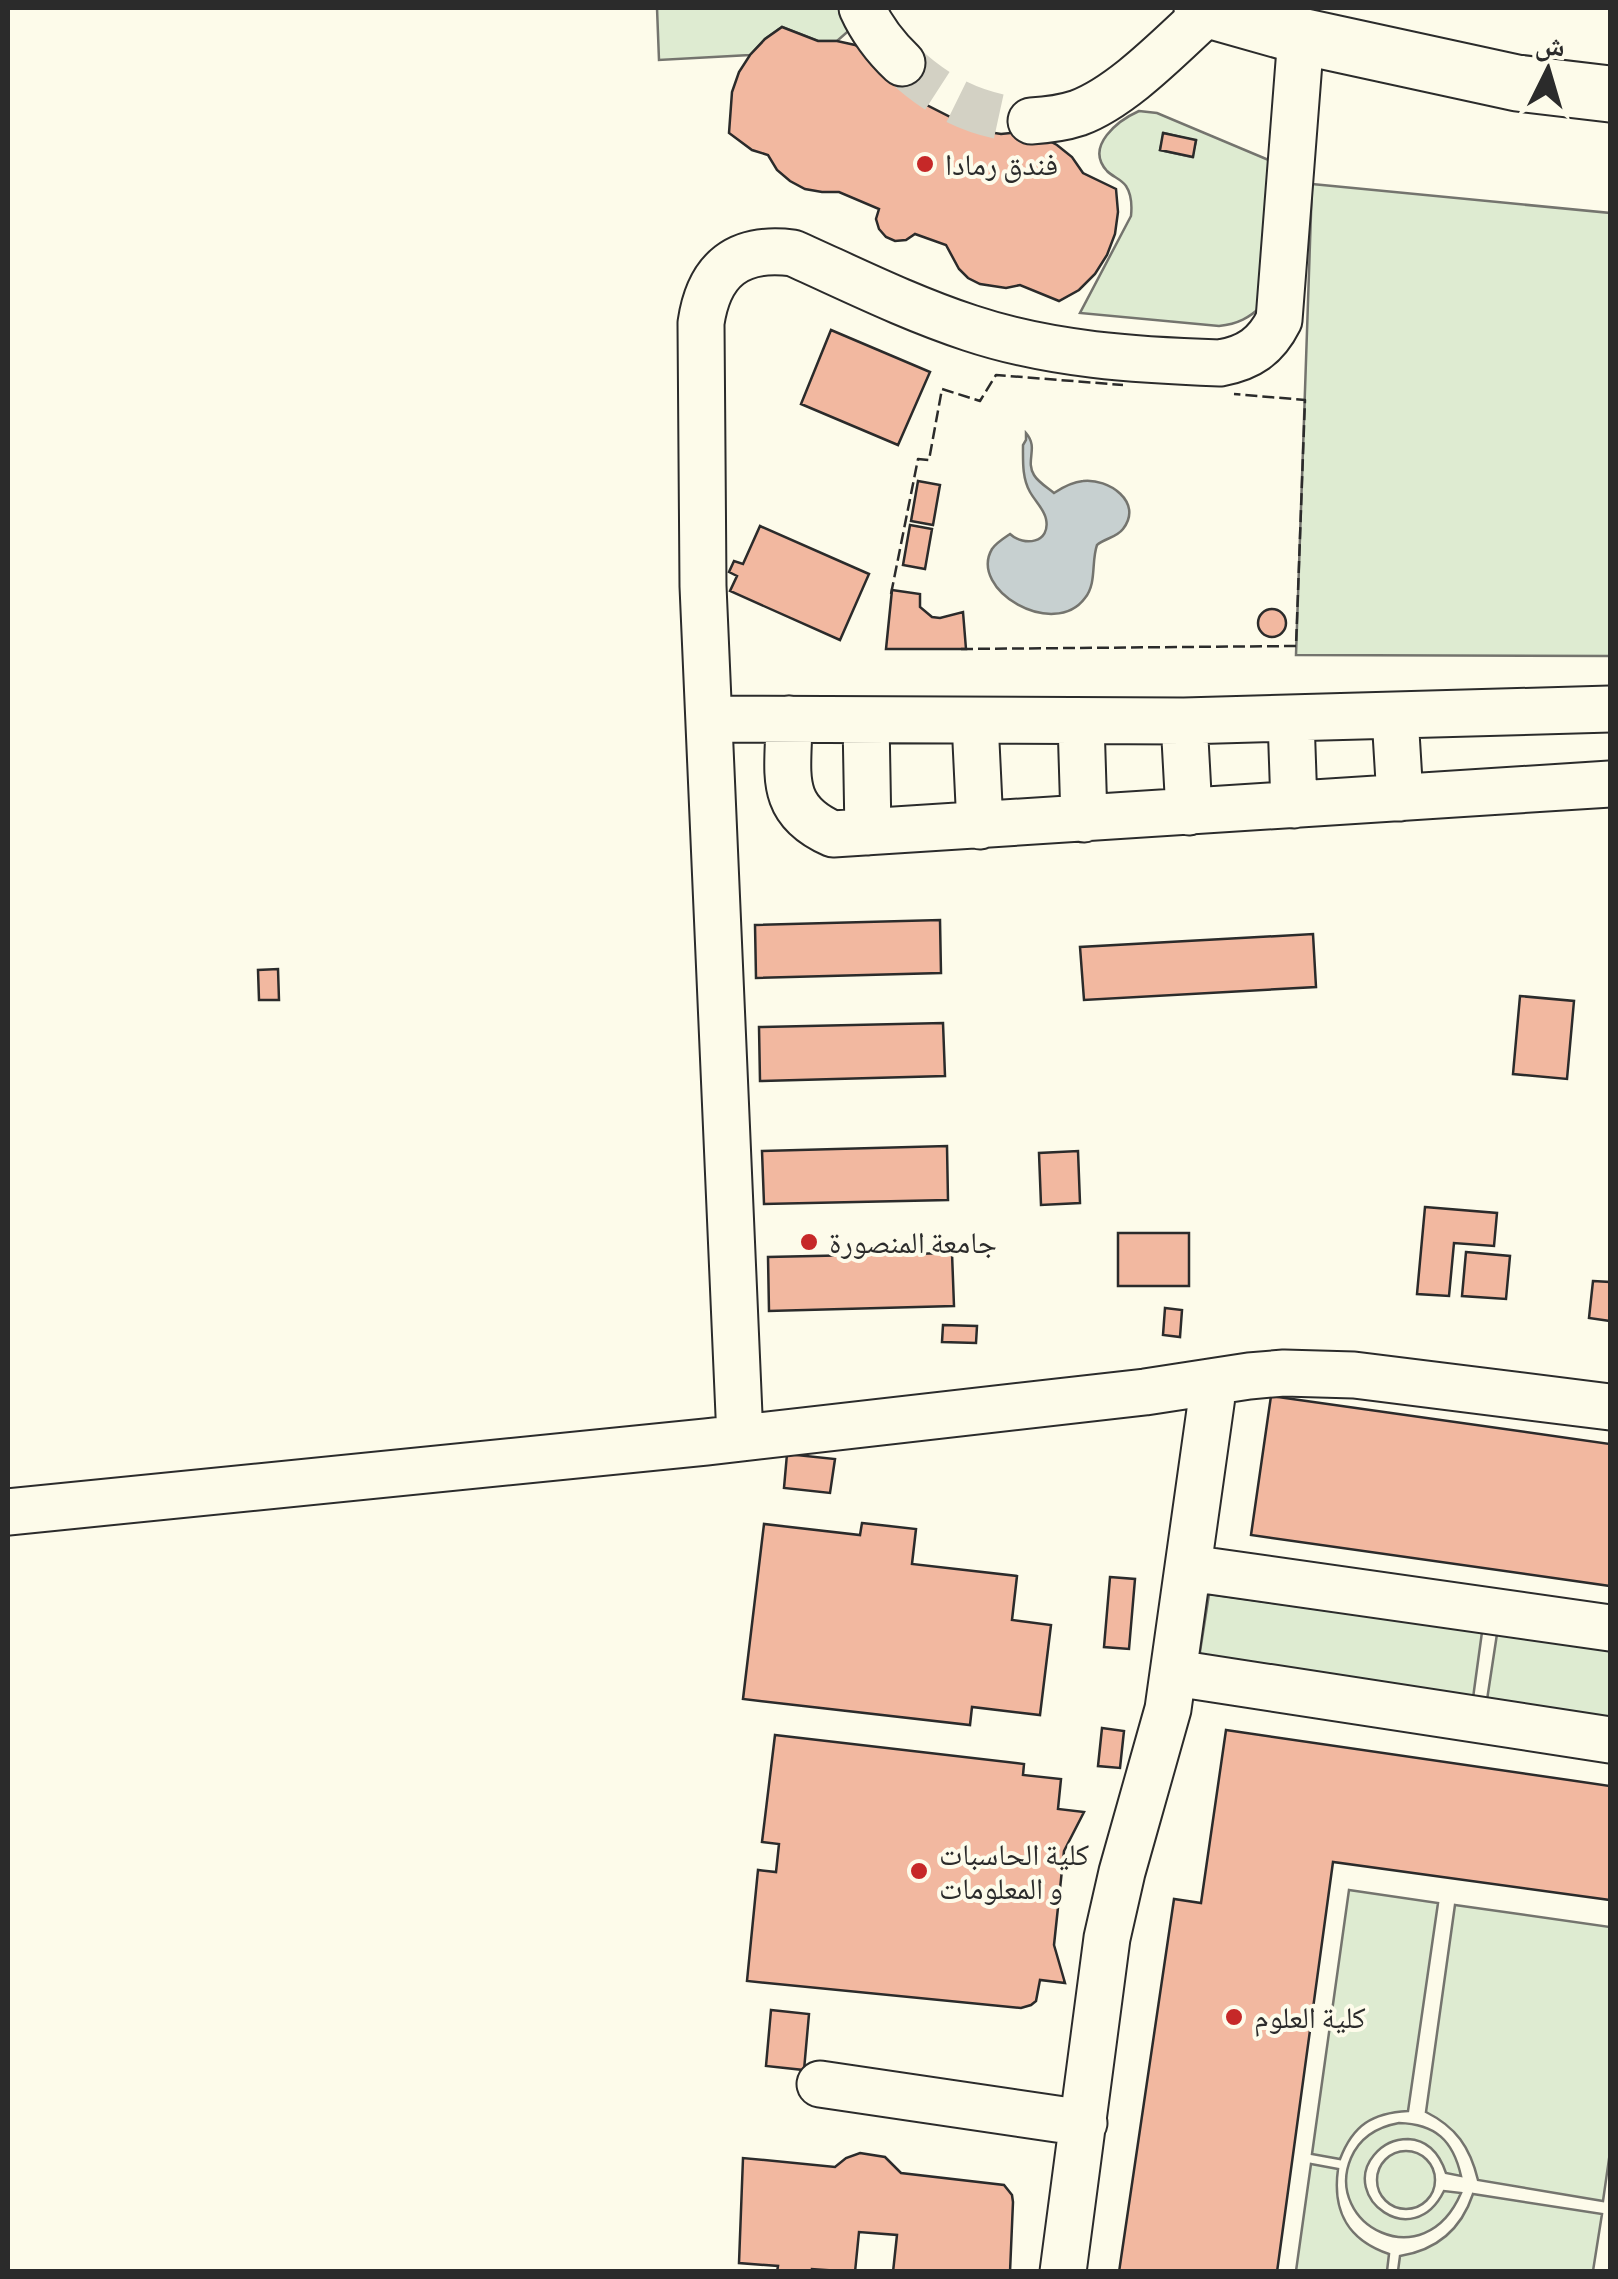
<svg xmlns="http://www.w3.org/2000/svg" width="1618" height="2279" viewBox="0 0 1618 2279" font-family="'Crimson Pro','Noto Naskh Arabic',serif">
	<rect width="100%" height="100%" fill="#fdfbea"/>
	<!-- green -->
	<path fill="#deebd1" stroke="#74746e" stroke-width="2.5" fill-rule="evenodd" d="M 657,8 L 844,8 L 853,27 L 837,41 L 818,41 L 782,27 L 765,39 L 750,55 L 659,60 Z
		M 1139,111 L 1157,113 L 1271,161 L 1263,305 C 1249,318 1238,324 1219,326 L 1080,313 L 1131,216 C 1132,206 1132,195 1126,186 C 1121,179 1113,177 1107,171 C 1084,146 1119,120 1139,111 ZM 1164,133 L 1196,141 L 1192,157 L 1160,150 Z
		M 1312,184 L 1610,213 L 1610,656 L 1296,655 Z
		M 1209,1594 L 1482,1632 L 1473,1698 L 1199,1658 Z
		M 1497,1634 L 1610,1650 L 1610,1718 L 1487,1700 Z
		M 1349,1890 L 1438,1903 L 1408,2111 C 1372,2113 1353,2125 1340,2159 L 1312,2154 Z
		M 1455,1905 L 1610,1927 L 1610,2152 L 1603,2201 L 1478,2180 C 1470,2147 1456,2127 1426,2112 Z
		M 1399,2123 C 1435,2124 1453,2140 1461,2176 L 1446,2173 C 1440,2155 1429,2140 1408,2139 C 1394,2139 1383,2144 1374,2155 C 1339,2197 1413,2254 1444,2191 L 1461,2193 C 1424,2279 1323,2224 1351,2158 C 1360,2137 1377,2127 1399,2123 Z
		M1377 2180a29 29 0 1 1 58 0a29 29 0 1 1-58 0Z
		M 1311,2164 L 1338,2169 C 1332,2212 1348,2240 1389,2254 L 1387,2271 L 1296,2271 Z
		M 1473,2194 L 1602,2214 L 1593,2271 L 1398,2271 L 1400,2256 C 1437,2250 1461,2230 1473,2194 Z"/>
	<!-- water -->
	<path fill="#c7d0d0" stroke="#74746e" stroke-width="2.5" d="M 1026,433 C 1039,448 1025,460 1034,475 C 1038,482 1048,488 1054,493 C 1063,487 1072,482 1083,481 C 1108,478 1144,502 1123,529 C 1116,538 1105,538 1097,545 C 1091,562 1097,583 1085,598 C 1054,640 968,590 992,549 C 996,543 1004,538 1010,534 C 1024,547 1051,543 1046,519 C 1044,509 1035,501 1030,492 C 1022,478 1023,461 1023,445 L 1026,440 Z"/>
	<!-- building -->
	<path fill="#f2b8a0" stroke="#2b2b2b" stroke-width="2.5" d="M 782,27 L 818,41 L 837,41 L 855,45 L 871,54 L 885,66 L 911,97 L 976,130 L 1001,134 L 1020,132 L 1040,136 L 1057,145 L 1072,157 L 1083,173 L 1116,189 L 1118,212 L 1115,234 L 1107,255 L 1095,274 L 1079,290 L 1059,301 L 1020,285 L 1006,288 L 980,284 L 968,278 L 959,269 L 946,245 L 915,234 L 906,240 L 895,241 L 886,237 L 879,229 L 876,219 L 879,209 L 839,192 L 822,192 L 805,189 L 790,181 L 777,170 L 768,155 L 752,150 L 729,133 L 732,92 L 739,72 L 750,55 L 765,39 Z
		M 1163,133 L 1196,140 L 1193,157 L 1160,150 Z
		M 831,330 L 930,372 L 898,445 L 801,404 Z
		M 918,481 L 940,485 L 933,525 L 911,521 Z
		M 910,525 L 932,529 L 925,569 L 903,565 Z
		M 760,526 L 869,574 L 840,640 L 730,591 L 737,576 L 729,572 L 734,561 L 743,564 Z
		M 892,590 L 920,594 L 920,607 L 932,617 L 940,618 L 963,612 L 966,649 L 886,649 Z
		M1258 623a14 14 0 1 1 28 0a14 14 0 1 1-28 0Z
		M 940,920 L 941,973 L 756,978 L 755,925 Z
		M 1313,934 L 1316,987 L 1084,1000 L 1080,947 Z
		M 278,969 L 279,1000 L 259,1000 L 258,970 Z
		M 1520,996 L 1574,1001 L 1567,1079 L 1513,1074 Z
		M 943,1023 L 945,1076 L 760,1081 L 759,1027 Z
		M 947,1146 L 948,1200 L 764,1204 L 762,1151 Z
		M 1078,1151 L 1080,1203 L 1041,1205 L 1039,1153 Z
		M 1425,1207 L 1497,1213 L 1494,1246 L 1454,1243 L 1449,1296 L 1417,1294 Z
		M 1118,1233 L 1189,1233 L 1189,1286 L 1118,1286 Z
		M 1466,1252 L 1510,1256 L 1506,1299 L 1462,1296 Z
		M 952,1253 L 954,1306 L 769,1311 L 768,1257 Z
		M 1593,1281 L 1610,1282 L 1610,1321 L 1589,1318 Z
		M 1165,1308 L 1182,1310 L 1180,1337 L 1163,1335 Z
		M 943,1325 L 977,1326 L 976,1343 L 942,1342 Z
		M 1271,1396 L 1610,1444 L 1610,1586 L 1251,1535 Z
		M 787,1454 L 835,1459 L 830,1493 L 784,1488 Z
		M 862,1523 L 916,1529 L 912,1564 L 1017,1576 L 1012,1620 L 1051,1625 L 1040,1715 L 972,1707 L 970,1725 L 743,1699 L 764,1524 L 860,1535 Z
		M 1110,1577 L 1135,1579 L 1129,1649 L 1104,1647 Z
		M 1102,1728 L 1124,1731 L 1120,1768 L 1098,1766 Z
		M 1226,1730 L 1610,1786 L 1610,1900 L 1333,1862 L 1277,2272 L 1119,2272 L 1174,1899 L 1201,1903 Z
		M 775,1735 L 1024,1764 L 1023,1775 L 1061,1779 L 1058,1809 L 1084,1812 L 1064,1851 L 1054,1945 L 1065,1983 L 1040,1980 L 1036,2001 L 1031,2005 L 1021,2008 L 747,1981 L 758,1870 L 776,1872 L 779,1844 L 762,1842 Z
		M 771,2010 L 809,2014 L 804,2070 L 766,2066 Z
		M 860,2153 L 885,2157 L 901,2173 L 1004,2185 L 1012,2195 L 1013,2202 L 1010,2272 L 893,2272 L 897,2235 L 859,2232 L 855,2272 L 812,2269 L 812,2272 L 777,2272 L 778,2266 L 739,2263 L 743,2158 L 835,2167 L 846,2158 Z"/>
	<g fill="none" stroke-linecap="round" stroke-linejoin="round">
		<!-- minor-tunnel -->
		<path stroke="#d3d1c4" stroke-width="45" stroke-dasharray="45 22" stroke-linecap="butt" d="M 902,63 C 941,99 978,117 1031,121"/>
		<!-- minor casing -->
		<g stroke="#2b2b2b" stroke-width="49">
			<path id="minor" d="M 862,8 C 872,30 884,46 902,63
				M 1031,121 C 1047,120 1063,118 1078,113 C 1124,96 1173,43 1210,10
				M 1395,716 L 1400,798
				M 710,719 L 1184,721 L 1610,709
				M 789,719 C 789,772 776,809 833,834 L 1610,784
				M 1291,719 L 1294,805
				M 866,720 L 868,832
				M 975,721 L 980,826
				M 1184,721 L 1189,812
				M 1081,722 L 1084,819
				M 740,1438 L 703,586 L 701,323 C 709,269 738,246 793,253 C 851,279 909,308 970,328 C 1051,355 1136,360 1220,363 C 1249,358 1266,346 1279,320 L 1301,36
				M 8,1512 L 706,1442 L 1145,1392 L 1249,1376 L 1284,1373 L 1354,1375 L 1610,1407
				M 1189,1568 L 1610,1628
				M 1175,1673 L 1610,1740
				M 820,2084 L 1084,2123
				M 1063,2272 L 1107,1938 L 1122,1872 L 1168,1709 L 1214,1382"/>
		</g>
		<!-- major casing -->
		<g stroke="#2b2b2b" stroke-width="59">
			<path id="major" d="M 1202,8 L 1301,36 L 1517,83 L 1610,94"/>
		</g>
		<!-- minor -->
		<use href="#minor" stroke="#fdfbea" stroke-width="45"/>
		<!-- major -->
		<use href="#major" stroke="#fdfbea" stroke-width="55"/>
		<!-- fence -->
		<path stroke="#2b2b2b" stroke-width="2.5" stroke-dasharray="12 5" stroke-linecap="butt" d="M 891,594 L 918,459 L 929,460 L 942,389 L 980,401 L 996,375 L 1123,385
			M 961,649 L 1296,646 L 1305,400 L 1234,394"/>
	</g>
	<!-- markers -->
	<g fill="#c62828" stroke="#fdfbea" stroke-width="4">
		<circle cx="925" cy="164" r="10"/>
		<circle cx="809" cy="1242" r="10"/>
		<circle cx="919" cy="1871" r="10"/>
		<circle cx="1234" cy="2017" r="10"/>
	</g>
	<g text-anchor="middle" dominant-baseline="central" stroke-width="8" stroke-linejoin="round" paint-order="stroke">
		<!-- poi labels -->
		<g font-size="30" fill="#2b2b2b" stroke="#fdfbea" text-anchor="start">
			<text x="945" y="164">فندق رمادا</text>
			<text x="829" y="1242">جامعة المنصورة</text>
			<text x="939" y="1854">كلية الحاسبات<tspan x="939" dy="34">و المعلومات</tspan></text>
			<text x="1254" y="2017">كلية العلوم</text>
		</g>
	</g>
	<!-- border -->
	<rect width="1618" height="2279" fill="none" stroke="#2b2b2b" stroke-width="20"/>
	<!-- north arrow -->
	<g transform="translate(1548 70) rotate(5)" stroke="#fdfbea" stroke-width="8" paint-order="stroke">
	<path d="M0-8L18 38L0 25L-18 38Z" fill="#2b2b2b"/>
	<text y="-15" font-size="28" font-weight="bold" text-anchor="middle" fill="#2b2b2b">ش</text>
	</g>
</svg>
